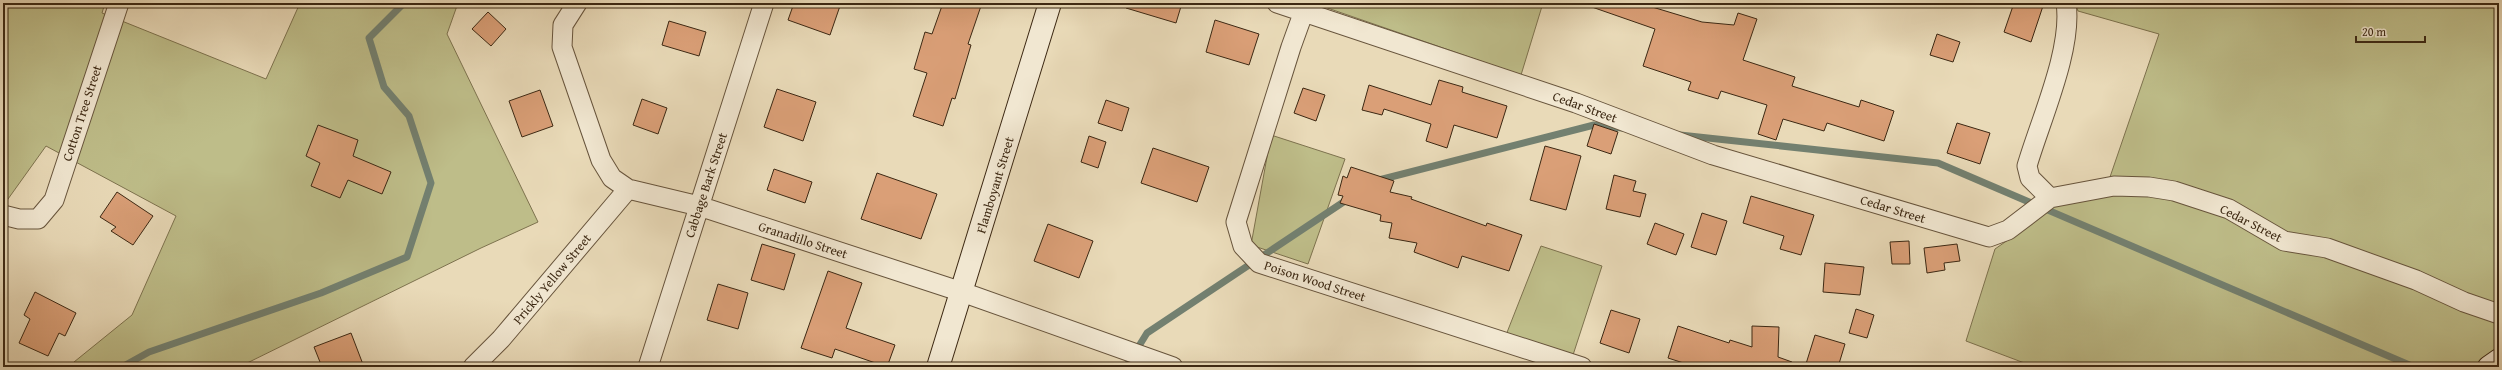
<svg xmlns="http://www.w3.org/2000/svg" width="2502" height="370" viewBox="0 0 2502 370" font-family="'Gentium Book Plus',serif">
	<rect width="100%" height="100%" fill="#e9dab8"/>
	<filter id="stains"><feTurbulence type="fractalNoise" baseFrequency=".005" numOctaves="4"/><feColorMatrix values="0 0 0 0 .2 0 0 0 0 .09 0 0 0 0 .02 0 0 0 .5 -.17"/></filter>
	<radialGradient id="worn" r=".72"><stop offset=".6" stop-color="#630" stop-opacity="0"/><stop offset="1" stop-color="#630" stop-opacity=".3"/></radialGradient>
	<!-- green -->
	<path fill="#bebd89" stroke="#7d724e" d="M 3,3 L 105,3 L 102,13 L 266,79 L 300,3 L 458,3 L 447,34 L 538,222 L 481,248 L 239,367 L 71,367 L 74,362 L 132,315 L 176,216 L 46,146 L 3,206 Z
		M 1313,3 L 1543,3 L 1521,75 Z
		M 2075,3 L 2499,3 L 2499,309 L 2293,239 L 2150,180 L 2110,177 L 2159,34 L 2078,11 Z
		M 1271,135 L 1345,159 L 1308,264 L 1251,245 Z
		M 2150,193 L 2240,221 L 2306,249 L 2499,320 L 2499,351 L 2482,367 L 2035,367 L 1966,341 L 1995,249 L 2018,233 L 2045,208 L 2087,195 Z
		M 1541,246 L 1602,266 L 1573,355 L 1506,335 Z"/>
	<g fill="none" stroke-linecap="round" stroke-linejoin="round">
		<!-- stream -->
		<path stroke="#738070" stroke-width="7" d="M 1680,135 L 1938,163 L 2414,367
			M 1375,181 L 1594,125 L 1622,128
			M 122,367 L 149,352 L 321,293 L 407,257 L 431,183 L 409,116 L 384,87 L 369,38 L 404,3
			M 1126,367 L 1147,333 L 1348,199"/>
	</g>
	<!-- building -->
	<path fill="#da9f77" stroke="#3c2813" d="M 794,3 L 841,3 L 830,35 L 788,20 Z
		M 943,3 L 982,3 L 968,44 L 971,45 L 955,99 L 952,98 L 943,126 L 913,116 L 927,73 L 914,69 L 925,32 L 932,34 Z
		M 1127,3 L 1182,3 L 1176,23 L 1126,8 Z
		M 1589,3 L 1639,3 L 1702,22 L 1734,25 L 1738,13 L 1757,19 L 1743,60 L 1795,77 L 1792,86 L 1859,107 L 1861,100 L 1894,111 L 1884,141 L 1827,123 L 1824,131 L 1783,119 L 1776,140 L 1758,134 L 1767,105 L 1721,91 L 1718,99 L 1688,90 L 1691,82 L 1643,66 L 1655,29 L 1589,6 Z
		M 2014,3 L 2044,3 L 2031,42 L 2004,32 Z
		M 488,12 L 506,29 L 491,46 L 472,29 Z
		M 1215,20 L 1259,34 L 1249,65 L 1206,52 Z
		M 669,21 L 706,32 L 699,56 L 662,45 Z
		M 1937,34 L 1960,42 L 1953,62 L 1930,55 Z
		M 1439,80 L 1463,87 L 1462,92 L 1507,106 L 1497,138 L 1454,125 L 1447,148 L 1426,141 L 1431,124 L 1384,109 L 1382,115 L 1362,110 L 1369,85 L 1431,105 Z
		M 1303,88 L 1325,95 L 1316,121 L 1294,113 Z
		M 777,89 L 816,102 L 803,141 L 764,127 Z
		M 540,90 L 553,126 L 522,137 L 509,101 Z
		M 642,99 L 667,108 L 658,134 L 633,125 Z
		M 1106,100 L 1129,108 L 1122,131 L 1098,123 Z
		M 1957,123 L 1990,133 L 1980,164 L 1947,153 Z
		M 1594,124 L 1618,132 L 1611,154 L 1587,146 Z
		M 318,125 L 358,140 L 353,156 L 391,172 L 382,194 L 348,180 L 340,198 L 311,186 L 320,163 L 306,156 Z
		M 1089,136 L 1106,142 L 1098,168 L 1081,162 Z
		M 1545,146 L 1581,156 L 1566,210 L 1530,200 Z
		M 1153,148 L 1209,167 L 1197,202 L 1141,183 Z
		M 1351,167 L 1394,181 L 1390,192 L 1412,197 L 1411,199 L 1486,226 L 1487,223 L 1522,235 L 1509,271 L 1462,256 L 1458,268 L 1414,252 L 1417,243 L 1389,238 L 1392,223 L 1380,221 L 1381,215 L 1340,203 L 1343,196 L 1338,195 L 1343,176 L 1347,178 Z
		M 774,169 L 812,182 L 805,203 L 767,190 Z
		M 877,173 L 937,194 L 921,239 L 861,219 Z
		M 1614,175 L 1636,181 L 1633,191 L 1646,194 L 1640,217 L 1606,209 Z
		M 117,192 L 153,216 L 133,245 L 111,231 L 116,227 L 100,217 Z
		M 1751,196 L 1814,215 L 1801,255 L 1780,249 L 1784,236 L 1743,223 Z
		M 1702,213 L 1727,221 L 1716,255 L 1691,247 Z
		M 1655,223 L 1684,234 L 1676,255 L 1647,244 Z
		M 1048,224 L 1093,241 L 1079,278 L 1034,261 Z
		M 1909,241 L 1910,264 L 1892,264 L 1890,242 Z
		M 762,244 L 795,254 L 784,290 L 751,280 Z
		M 1957,244 L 1960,261 L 1944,263 L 1945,270 L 1927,273 L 1924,248 Z
		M 1825,263 L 1864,267 L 1860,295 L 1823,292 Z
		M 828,271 L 862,283 L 846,328 L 895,345 L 887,367 L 835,349 L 832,358 L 801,348 Z
		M 718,284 L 748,293 L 738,329 L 707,320 Z
		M 35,292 L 76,313 L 65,336 L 59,333 L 48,356 L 19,343 L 30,319 L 24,315 Z
		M 1856,309 L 1874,315 L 1867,338 L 1849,333 Z
		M 1611,310 L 1640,319 L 1629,353 L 1600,343 Z
		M 1678,326 L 1729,343 L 1730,340 L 1752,347 L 1752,326 L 1779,327 L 1778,357 L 1792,362 L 1792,366 L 1747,364 L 1746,367 L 1696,367 L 1668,358 Z
		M 351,333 L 364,367 L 322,367 L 314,347 Z
		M 1815,335 L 1845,344 L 1838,367 L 1805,367 Z"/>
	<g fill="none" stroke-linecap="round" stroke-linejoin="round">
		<!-- street casing -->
		<g stroke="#67543c" stroke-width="21">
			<path id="street" d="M 577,3 L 563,25 L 562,47 L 601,160 L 612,178 L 628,189 L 699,206 L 962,292 L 1173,367
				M 1277,3 L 1576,103 L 1713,155 L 1989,237 L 2008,230 L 2050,198 L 2114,186 L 2149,187 L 2174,191 L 2229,209 L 2284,241 L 2327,248 L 2416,280 L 2464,302 L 2499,314
				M 1304,11 L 1291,47 L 1236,222 L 1243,246 L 1259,263 L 1582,367
				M 2050,198 L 2030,178 L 2027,166 C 2040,121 2073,49 2066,3
				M 3,215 L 19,219 L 38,219 L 54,200 L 119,3
				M 473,367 L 501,339 L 628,189
				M 648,367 L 764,3"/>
		</g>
		<!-- secondary casing -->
		<g stroke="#3c2813" stroke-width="24">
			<path id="secondary" d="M 938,367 L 1050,3
				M 2489,367 L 2499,360"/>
		</g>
		<!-- street -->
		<use href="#street" stroke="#f1e7d1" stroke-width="19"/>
		<!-- secondary -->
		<use href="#secondary" stroke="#f1e7d1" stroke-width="22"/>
	</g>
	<g text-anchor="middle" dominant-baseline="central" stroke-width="3" stroke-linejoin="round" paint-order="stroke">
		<!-- street labels -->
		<g font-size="13" fill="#3c2813" stroke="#f1e7d1">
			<text transform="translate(1585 107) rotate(20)">Cedar Street</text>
			<text transform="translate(82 113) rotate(-72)">Cotton Tree Street</text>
			<text transform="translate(706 185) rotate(-72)">Cabbage Bark Street</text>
			<text transform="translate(995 185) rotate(-73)">Flamboyant Street</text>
			<text transform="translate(1893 209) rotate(17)">Cedar Street</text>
			<text transform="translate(2251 223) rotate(27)">Cedar Street</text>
			<text transform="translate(803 240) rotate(18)">Granadillo Street</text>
			<text transform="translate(552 279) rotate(-50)">Prickly Yellow Street</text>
			<text transform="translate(1315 281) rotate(18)">Poison Wood Street</text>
		</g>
	</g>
	<!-- margin -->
	<rect width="2502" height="370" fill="none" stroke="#e9dab8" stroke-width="16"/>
	<rect x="4" y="4" width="2494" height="362" fill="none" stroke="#3c2813" stroke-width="2"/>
	<rect x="8" y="8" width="2486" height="354" fill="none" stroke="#3c2813"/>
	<!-- scale -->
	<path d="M2356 36v6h69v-6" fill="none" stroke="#3c2813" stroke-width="2"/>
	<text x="2362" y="36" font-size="12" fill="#3c2813" stroke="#f1e7d1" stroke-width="3" paint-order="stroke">20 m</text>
	<rect width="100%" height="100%" filter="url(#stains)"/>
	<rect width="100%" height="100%" fill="url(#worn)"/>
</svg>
